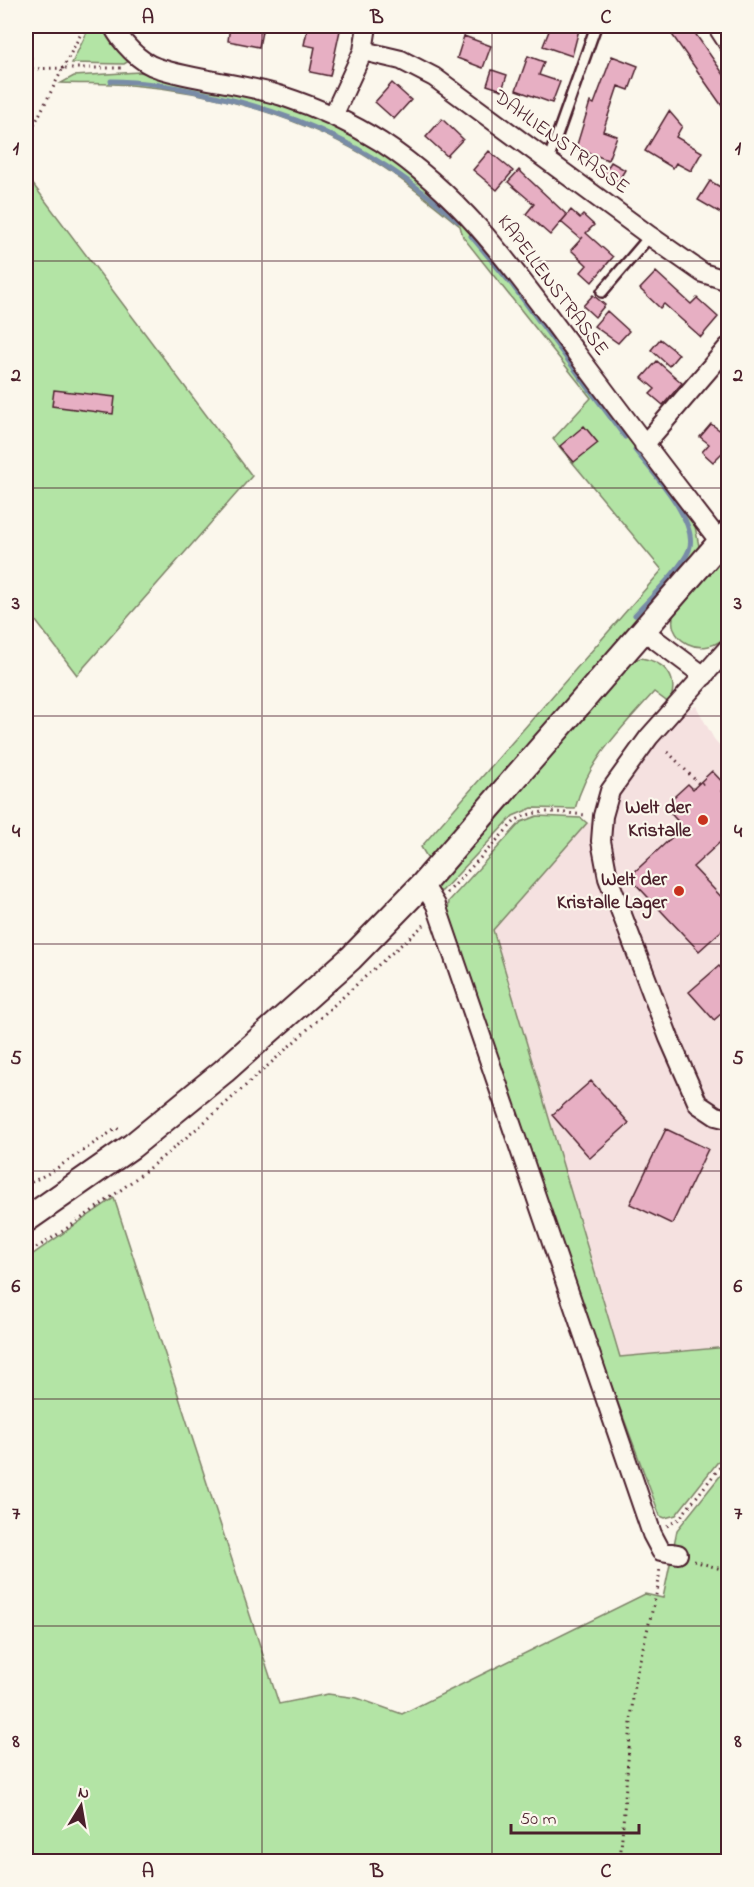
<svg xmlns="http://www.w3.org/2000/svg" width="754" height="1887" viewBox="0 0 754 1887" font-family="'Indie Flower',sans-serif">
	<rect width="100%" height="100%" fill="#fbf7ec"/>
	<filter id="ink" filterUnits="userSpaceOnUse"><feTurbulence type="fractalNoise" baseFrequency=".0167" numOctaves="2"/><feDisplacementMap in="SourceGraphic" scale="12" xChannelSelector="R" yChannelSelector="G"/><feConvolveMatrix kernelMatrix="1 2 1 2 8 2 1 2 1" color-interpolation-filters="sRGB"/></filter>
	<g filter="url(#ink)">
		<!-- built -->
		<path fill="#f5e1e0" d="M 696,706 L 714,739 L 728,755 L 728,1347 L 621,1357 L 493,930 L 587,823 L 610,822 L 615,795 L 679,714 Z"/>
		<!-- green -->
		<path fill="#b3e4a5" stroke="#7e8268" stroke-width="1.5" d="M 90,26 L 104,26 L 118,50 L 129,61 L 124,64 L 72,63 Z
			M 139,72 L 207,83 L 265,99 L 320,119 L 398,162 L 474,227 L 694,521 L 699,546 L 696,557 L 430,862 L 421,847 L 662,570 L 553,439 L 591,398 L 463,237 L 460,226 C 433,204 406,181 377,163 C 305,118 214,91 130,85 C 107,83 84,84 61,83 L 74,76 Z
			M 26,175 L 252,476 L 77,675 L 26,608 Z
			M 728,543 L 728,634 C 705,662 660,640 676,608 C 683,592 716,559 728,543 Z
			M 641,658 C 666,662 680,679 669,703 L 654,692 C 622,728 587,761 575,809 L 532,808 L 513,816 L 442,891 L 438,891 L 436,887 L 629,662 Z
			M 537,816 L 581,818 L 587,823 L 493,930 L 620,1357 L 728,1347 L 728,1449 L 676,1515 L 665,1518 L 660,1516 L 595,1341 L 448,910 L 449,901 L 521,822 Z
			M 114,1198 L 279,1704 L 328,1694 L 357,1698 L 402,1714 L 645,1594 L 663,1598 L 677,1530 L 728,1466 L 728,1861 L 51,1862 L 26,1849 L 26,1259 Z"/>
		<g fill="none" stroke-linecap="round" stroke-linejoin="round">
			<!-- stream -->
			<path stroke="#798ca7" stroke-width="5" d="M 26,58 L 30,58
				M 111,81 C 146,81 178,87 211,95 C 309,116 383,155 458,221
				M 471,236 L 513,286 L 625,437
				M 635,450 C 651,471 700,522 689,550 C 682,568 649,599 635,615"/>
		</g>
		<!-- building -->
		<path fill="#e7afc3" stroke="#4a1f2b" stroke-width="1.5" d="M 230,26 L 263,26 L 259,47 L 228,41 Z
			M 308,26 L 341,26 L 330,76 L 310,72 L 315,47 L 304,45 Z
			M 551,26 L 580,26 L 572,56 L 543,46 Z
			M 666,26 L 690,26 L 729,82 L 729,116 Z
			M 464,36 L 491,46 L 483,68 L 457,58 Z
			M 528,56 L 544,62 L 539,75 L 560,82 L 552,103 L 516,90 Z
			M 612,56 L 638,66 L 629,90 L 618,86 L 603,131 L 617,136 L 608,160 L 576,148 L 590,102 L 594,104 Z
			M 492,70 L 507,75 L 502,90 L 487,85 Z
			M 392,83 L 411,100 L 394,119 L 375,102 Z
			M 669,111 L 682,126 L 676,137 L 702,152 L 691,171 L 676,163 L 673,168 L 645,151 Z
			M 442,119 L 463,139 L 447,156 L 426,137 Z
			M 489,151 L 513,171 L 497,190 L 473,170 Z
			M 611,162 L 625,170 L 617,183 L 603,175 Z
			M 519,170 L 567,215 L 550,235 L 526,214 L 534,204 L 508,182 Z
			M 710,181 L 729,192 L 729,218 L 698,200 Z
			M 571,210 L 580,218 L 583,215 L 594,225 L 586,233 L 613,257 L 592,282 L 581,272 L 587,265 L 571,250 L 583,237 L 581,239 L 561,222 Z
			M 656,272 L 691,304 L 697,298 L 718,317 L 701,337 L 664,304 L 660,308 L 640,289 Z
			M 593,295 L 605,305 L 595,317 L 583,306 Z
			M 607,311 L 629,331 L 618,343 L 594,326 Z
			M 660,339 L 679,354 L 669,366 L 651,350 Z
			M 657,361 L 682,383 L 663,405 L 650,394 L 655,389 L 642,378 Z
			M 54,390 L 115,397 L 113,414 L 52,406 Z
			M 729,423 L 729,446 L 713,462 L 702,452 L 709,444 L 700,437 L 711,424 L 721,431 Z
			M 584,426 L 598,443 L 574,462 L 560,446 Z
			M 712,771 L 727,787 L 722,791 L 729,798 L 729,834 L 693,867 L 729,905 L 729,924 L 699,951 L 629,877 L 683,827 L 664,806 L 688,784 L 693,789 Z
			M 719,966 L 729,976 L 729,1007 L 714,1020 L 689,992 Z
			M 591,1081 L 629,1123 L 590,1158 L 552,1115 Z
			M 666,1129 L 708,1149 L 672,1224 L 630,1204 Z"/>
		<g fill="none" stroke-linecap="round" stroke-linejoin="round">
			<!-- lane casing -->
			<g stroke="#4a1f2b" stroke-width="14">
				<path id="lane" d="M 548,161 L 596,26
					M 602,292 L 650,236"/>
			</g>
			<!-- street casing -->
			<g stroke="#4a1f2b" stroke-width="22">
				<path id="street" d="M 113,26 C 121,42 140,63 158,68 C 198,81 242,83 282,96 C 316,107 351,123 381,142 C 465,197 518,275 577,354 C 624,417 672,480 720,542
					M 717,26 L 728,43
					M 363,51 L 401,60 L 434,77 L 650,236 L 703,273 L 728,281
					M 333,116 L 363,51 L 367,26
					M 644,445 L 728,347
					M 644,631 L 704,676
					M 728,648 L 649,737 L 610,791 L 603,816 L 601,841 L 608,878 L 669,1038 L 698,1104 L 716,1116 L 728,1119
					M 423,884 L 436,905 L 652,1534 L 661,1551 L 678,1554"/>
			</g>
			<!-- secondary casing -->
			<g stroke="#4a1f2b" stroke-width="28">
				<path id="secondary" d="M 26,1220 L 132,1146 L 224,1071 L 351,958 L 423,884 L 728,533"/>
			</g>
			<!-- path -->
			<path stroke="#4a1f2b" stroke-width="3" stroke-dasharray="1.5 4.5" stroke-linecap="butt" d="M 26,69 L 63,68 L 85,26
				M 26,141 L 63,68 L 124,68
				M 668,752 L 700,785 L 703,783
				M 447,893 L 515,821 C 536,807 562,813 586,815
				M 26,1185 L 51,1172 L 117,1128 L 120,1131
				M 26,1254 C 174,1166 294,1036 424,925
				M 667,1526 L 679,1519 L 728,1457
				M 694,1561 L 728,1571
				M 620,1862 L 634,1684 L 658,1587 L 660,1567"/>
			<!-- lane -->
			<use href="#lane" stroke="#fbf7ec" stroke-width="9"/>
			<!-- street -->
			<use href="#street" stroke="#fbf7ec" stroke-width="18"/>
			<!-- secondary -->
			<use href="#secondary" stroke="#fbf7ec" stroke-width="24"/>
		</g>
	</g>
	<!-- grid -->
	<path fill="none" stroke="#4a1f2b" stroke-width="1.5" stroke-opacity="0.55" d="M 262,26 L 262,1862M 492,26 L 492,1862M 26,261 L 728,261M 26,488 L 728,488M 26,716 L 728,716M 26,944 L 728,944M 26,1171 L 728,1171M 26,1399 L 728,1399M 26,1626 L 728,1626"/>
	<!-- markers -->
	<g fill="#c8321e" stroke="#fbf7ec" stroke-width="2">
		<circle cx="703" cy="820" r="6"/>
		<circle cx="679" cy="891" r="6"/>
	</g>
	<g text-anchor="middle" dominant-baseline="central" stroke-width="4.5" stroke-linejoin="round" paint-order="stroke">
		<!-- street labels -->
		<g font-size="20" fill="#4a1f2b" stroke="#fbf7ec">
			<text transform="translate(561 143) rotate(36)">DAHLIENSTRASSE</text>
			<text transform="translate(552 286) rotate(53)">KAPELLENSTRASSE</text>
		</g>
		<!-- poi labels -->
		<g font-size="20" font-weight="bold" fill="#4a1f2b" stroke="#fbf7ec" text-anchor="end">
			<text x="691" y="808">Welt der<tspan x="691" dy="23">Kristalle</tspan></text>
			<text x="667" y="880">Welt der<tspan x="667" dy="23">Kristalle Lager</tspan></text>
		</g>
	</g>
	<!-- margin -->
	<rect width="754" height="1887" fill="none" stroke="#fbf7ec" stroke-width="66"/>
	<!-- north arrow -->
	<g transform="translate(81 1806) rotate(11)" stroke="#fbf7ec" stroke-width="4.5" paint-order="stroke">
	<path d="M0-4.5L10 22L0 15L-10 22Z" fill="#4a1f2b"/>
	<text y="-9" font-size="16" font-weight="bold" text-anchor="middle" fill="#4a1f2b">N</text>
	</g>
	<!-- scale -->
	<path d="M511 1824v9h128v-9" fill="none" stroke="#4a1f2b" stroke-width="3"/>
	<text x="520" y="1824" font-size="18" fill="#4a1f2b" stroke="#fbf7ec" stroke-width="4.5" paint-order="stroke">50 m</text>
	<rect x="33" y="33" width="688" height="1821" fill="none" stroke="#4a1f2b" stroke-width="2"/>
	<g font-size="20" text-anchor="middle" font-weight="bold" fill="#4a1f2b">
		<text x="148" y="23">A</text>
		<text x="377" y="23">B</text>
		<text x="606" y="23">C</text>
		<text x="16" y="154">1</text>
		<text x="738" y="154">1</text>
		<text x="16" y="381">2</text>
		<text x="738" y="381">2</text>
		<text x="16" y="609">3</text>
		<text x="738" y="609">3</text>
		<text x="16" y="837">4</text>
		<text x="738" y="837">4</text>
		<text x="16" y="1064">5</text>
		<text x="738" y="1064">5</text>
		<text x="16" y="1292">6</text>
		<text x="738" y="1292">6</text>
		<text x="16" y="1519">7</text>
		<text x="738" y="1519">7</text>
		<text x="16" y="1747">8</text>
		<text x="738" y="1747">8</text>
		<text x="148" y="1877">A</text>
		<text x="377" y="1877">B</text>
		<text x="606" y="1877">C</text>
	</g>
</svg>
